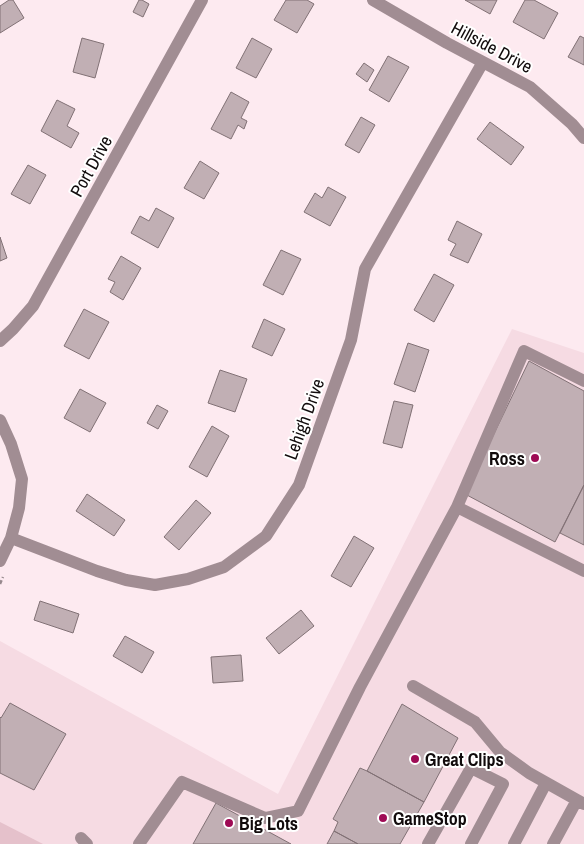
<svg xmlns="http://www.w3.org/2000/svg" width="584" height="844" viewBox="0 0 584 844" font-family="'Archivo Narrow',sans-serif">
	<rect width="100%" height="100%" fill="#fdeaf0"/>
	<!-- built -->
	<path fill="#f6dbe3" d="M 512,329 L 584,353 L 584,844 L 0,844 L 0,641 L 278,794 Z"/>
	<!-- green -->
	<path fill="#e5c1cb" d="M 0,822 L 43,844 L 0,844 Z"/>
	<!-- building -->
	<path fill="#c1afb4" stroke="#817175" d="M 9,0 L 13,0 L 24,18 L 0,33 L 0,6 Z
		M 139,0 L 142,0 L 149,4 L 143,17 L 133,12 Z
		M 286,0 L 307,0 L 314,4 L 297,33 L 274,20 Z
		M 465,0 L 497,0 L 490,14 Z
		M 525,0 L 534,0 L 558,13 L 544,39 L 513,22 Z
		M 580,36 L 584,38 L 584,65 L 568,57 Z
		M 82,38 L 104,44 L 95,78 L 73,72 Z
		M 252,38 L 272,49 L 256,78 L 236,68 Z
		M 388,56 L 409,67 L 389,102 L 369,90 Z
		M 364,63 L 374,70 L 367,82 L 356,74 Z
		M 231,92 L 249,102 L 241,118 L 247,121 L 244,129 L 238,125 L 231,139 L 211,129 Z
		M 57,100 L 75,109 L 67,126 L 79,133 L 71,148 L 41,131 Z
		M 361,117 L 375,125 L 359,153 L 345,145 Z
		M 490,122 L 524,147 L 511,165 L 477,139 Z
		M 200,161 L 219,173 L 204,199 L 184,188 Z
		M 28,165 L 46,175 L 30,204 L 11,194 Z
		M 328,187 L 346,197 L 330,226 L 304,212 L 315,193 L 322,198 Z
		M 156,208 L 174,218 L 158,248 L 131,233 L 140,216 L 149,221 Z
		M 457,221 L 482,234 L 468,263 L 450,255 L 456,244 L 448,240 Z
		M 0,237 L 7,258 L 0,261 Z
		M 281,250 L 301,259 L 283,295 L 263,285 Z
		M 121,256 L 141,268 L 123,300 L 110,292 L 115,282 L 108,279 Z
		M 434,274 L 454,285 L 434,322 L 414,310 Z
		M 84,309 L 109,322 L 89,359 L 64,346 Z
		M 264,319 L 285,329 L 272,356 L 252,347 Z
		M 408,343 L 429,350 L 415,392 L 394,384 Z
		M 529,361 L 584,391 L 584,485 L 555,542 L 465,494 Z
		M 220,370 L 247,379 L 235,412 L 208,403 Z
		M 80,389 L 106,403 L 90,432 L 64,418 Z
		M 394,401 L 413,405 L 402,448 L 383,443 Z
		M 157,405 L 168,411 L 158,429 L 147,423 Z
		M 212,426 L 229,436 L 207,477 L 189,467 Z
		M 584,485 L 584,545 L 560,533 Z
		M 87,494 L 125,520 L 114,536 L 76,511 Z
		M 196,500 L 211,513 L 179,550 L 164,537 Z
		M 354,536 L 374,548 L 351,587 L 331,576 Z
		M 40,601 L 79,614 L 73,633 L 34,620 Z
		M 301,610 L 314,626 L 279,654 L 266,638 Z
		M 125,636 L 154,652 L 142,673 L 113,656 Z
		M 241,655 L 243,681 L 213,683 L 211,657 Z
		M 10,703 L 66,734 L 34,790 L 0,773 L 0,717 L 1,718 Z
		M 402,704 L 458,738 L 424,802 L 367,771 Z
		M 360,768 L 367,771 L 424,802 L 400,844 L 358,844 L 334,831 L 338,822 L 333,819 Z
		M 216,803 L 291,844 L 193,844 Z
		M 334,831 L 358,844 L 327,844 Z"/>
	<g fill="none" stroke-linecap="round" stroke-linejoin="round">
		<!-- path -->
		<path stroke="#97898d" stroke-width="2.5" stroke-dasharray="4 2.5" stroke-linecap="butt" d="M 0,584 L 3,577"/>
		<!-- minor -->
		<path stroke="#a18d93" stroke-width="12" d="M 373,0 L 447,43 L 530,87 L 572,124 L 584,138
			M 0,341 L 13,329 L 33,306 L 202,0
			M 584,381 L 524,351 L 457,507 L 584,571
			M 0,420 L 11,444 L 22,479 L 19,508 L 11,538 L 0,561
			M 11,538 L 97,571 L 126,580 L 155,585 L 188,579 L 224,567 L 266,536 L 299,485 L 351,340 L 365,269 L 483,62
			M 413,686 L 475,722 L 500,752 L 529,773 L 577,800
			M 81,838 L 87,844
			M 139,844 L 182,782 L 265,818 L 298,811 L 360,687 L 457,507
			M 428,844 L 471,768 L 503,784 L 471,844
			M 514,844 L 546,783
			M 553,844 L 577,800 L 584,804"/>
	</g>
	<!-- markers -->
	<g fill="#9e0b55" stroke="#fff" stroke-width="2">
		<circle cx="535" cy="458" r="5"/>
		<circle cx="415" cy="759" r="5"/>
		<circle cx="383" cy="818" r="5"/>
		<circle cx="229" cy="823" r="5"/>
	</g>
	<g text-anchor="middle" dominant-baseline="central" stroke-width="4" stroke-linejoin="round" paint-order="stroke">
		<!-- street labels -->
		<g font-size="18" fill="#110b0c" stroke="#fff">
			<text transform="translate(492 47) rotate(28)">Hillside Drive</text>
			<text transform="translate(91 166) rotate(-61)">Port Drive</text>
			<text transform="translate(304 419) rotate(-70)">Lehigh Drive</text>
		</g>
		<!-- poi labels -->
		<g font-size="18" font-weight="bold" fill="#110b0c" stroke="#fff" text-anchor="start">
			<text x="525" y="458" text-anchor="end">Ross</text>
			<text x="425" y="759">Great Clips</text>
			<text x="393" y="818">GameStop</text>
			<text x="239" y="823">Big Lots</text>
		</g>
	</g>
</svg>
